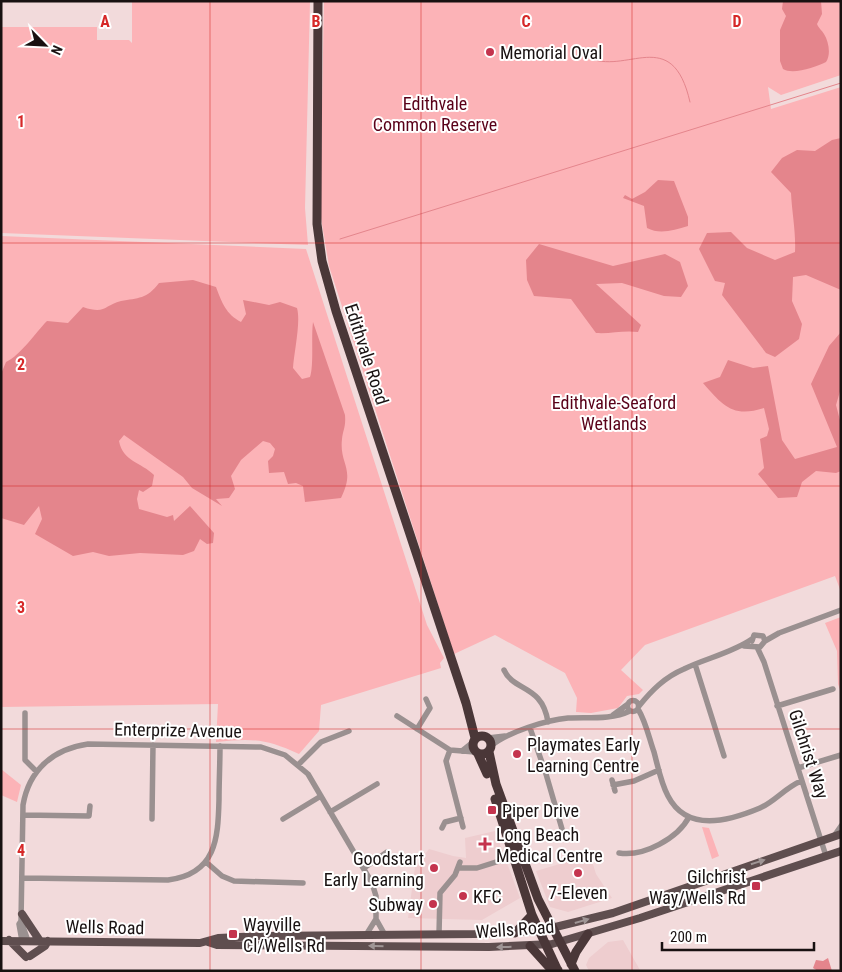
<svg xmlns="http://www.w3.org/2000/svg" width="842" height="972" viewBox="0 0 842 972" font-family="'Roboto Condensed',sans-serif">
	<rect width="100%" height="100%" fill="#f2dadb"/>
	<!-- built -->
	<path fill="#eecdcf" d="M 495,831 L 520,898 L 482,920 L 408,918 L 415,867 L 429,849 L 453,856 L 466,858 L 465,838 Z
		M 590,855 L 596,874 L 612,898 L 568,912 L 550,907 L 536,871 Z
		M 623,940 L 640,970 L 589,971 L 586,965 L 589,958 L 608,942 Z"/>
	<!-- green -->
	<path fill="#fcb3b7" d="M 132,1 L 310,1 L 305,208 L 308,245 L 1,233 L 1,27 L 97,27 L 97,40 L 129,40 L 132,43 Z
		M 324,1 L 841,1 L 841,75 L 781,95 L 768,87 L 771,109 L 841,87 L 841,592 L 835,576 L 645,645 L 621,670 L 643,690 L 639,694 L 627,696 L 618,708 L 591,713 L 576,712 L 577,698 L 565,673 L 495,635 L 454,654 L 329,266 L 320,212 Z
		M 1,236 L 306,249 L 427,625 L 444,658 L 440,663 L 441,668 L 321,705 L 319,731 L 299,754 C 266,739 253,738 216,742 L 218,704 L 1,707 Z
		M 841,617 L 841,693 L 838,684 L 837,651 L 825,623 Z
		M 1,769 L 21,785 L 17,802 L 1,795 Z
		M 702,827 L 709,828 L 719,856 L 712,859 Z"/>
	<!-- water -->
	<path fill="#e4858c" d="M 783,1 L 821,1 L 822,14 L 817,24 C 819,29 822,30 824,34 C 829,42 831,55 826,62 C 816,67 793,75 783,69 L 780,61 L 780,30 L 786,16 L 782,9 Z
		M 841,138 L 841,290 L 806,275 L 793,277 L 792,301 L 802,324 L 799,339 L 775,357 L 766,353 L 722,295 L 725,283 L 715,281 L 699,249 L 707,233 L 731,232 L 747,248 L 775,260 L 795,252 C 796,232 792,213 791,193 L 771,172 L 782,158 L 797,150 L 815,151 L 832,140 Z
		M 658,180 L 674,181 L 688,217 L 688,226 C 674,230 660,235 647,228 L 644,206 L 623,198 L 625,195 L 632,199 L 645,192 Z
		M 539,244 L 613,266 L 665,254 L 680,262 L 688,286 L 681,297 L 664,296 L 622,283 L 596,284 L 641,325 L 638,332 C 623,330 611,334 596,333 L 571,299 L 534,296 L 527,280 L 526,260 Z
		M 193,280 L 216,287 C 222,303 226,314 241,322 L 246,314 L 243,300 L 269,305 L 280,302 L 297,308 C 301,322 294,352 293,368 L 302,379 L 310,377 C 314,365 311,337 313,322 L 345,415 C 346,427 343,430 342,439 C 339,465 356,468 341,498 L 305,502 L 303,486 L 296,483 L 288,484 L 284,472 L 269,473 L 268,461 L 273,456 L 275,449 L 270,443 L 263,441 L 241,460 L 231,476 L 235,489 L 229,498 L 216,499 L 222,506 L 192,488 L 183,477 L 124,435 L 119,441 C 123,462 141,462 154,475 L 152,486 L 143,492 L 139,490 L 137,499 L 139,509 L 167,517 L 173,515 L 174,521 L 190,506 L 214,533 L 213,543 L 207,544 L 200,539 L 194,551 L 183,555 L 140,553 L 109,556 L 93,552 L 73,556 L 35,534 L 42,519 L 39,506 L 24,525 L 1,518 L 1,374 L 6,362 C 21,355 35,333 47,321 L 68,323 L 83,307 C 106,315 104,305 121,301 C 138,298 147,299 159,283 Z
		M 841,332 L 841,388 L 836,405 L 841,424 L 841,471 L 836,473 L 816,471 L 802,482 L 797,497 L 778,498 L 758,474 L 764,468 L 760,439 L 767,436 L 769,429 L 764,408 C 733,418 723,406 703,383 L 720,377 L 728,360 L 753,368 L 768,366 L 782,440 L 795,459 L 837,447 L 811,384 L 829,346 Z
		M 828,958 L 832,971 L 818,971 L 813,968 L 816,960 L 823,961 Z"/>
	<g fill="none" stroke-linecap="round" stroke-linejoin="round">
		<!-- stream -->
		<path stroke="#e4858c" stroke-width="1" d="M 587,57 C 626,77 672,23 690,102
			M 340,239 L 841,83"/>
		<!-- minor -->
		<path stroke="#9a9090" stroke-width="5.5" d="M 765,641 L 779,633 L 841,610
			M 744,646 L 760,647 L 765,641 L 763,636 L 754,635 L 752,641
			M 757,647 L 764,662 L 826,856
			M 695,664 L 724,756
			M 504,670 C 514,692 542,684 548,722
			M627.5 706a5.5 5.5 0 1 1 11 0a5.5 5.5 0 1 1-11 0Z
			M 639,706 C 652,690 665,677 684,669 C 706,658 732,653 752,639
			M 777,706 L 833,689
			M 638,709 C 646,722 649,738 654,752 C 658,767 661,783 668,796 C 687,833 729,821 760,808 C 774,802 785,788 801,781
			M 25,713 L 25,760 L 36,771
			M 613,715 L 628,704
			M 397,716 L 450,750 L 475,752
			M 530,728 L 546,774 L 562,829
			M 417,729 L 430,708 L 426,699
			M 488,738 L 505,736
			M 491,746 C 508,732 546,720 568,718 C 588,717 611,720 630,711
			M 450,750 L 446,761 L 463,827
			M 462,751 L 472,743
			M 299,764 L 321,742 L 349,731
			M 798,768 L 841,755
			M 612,780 L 615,791
			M 613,785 L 634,781 L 659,770
			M 330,812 L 377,784
			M 23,815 L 89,816 L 90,806
			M 152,819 L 153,745
			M 283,819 L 321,796
			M 442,828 L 445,822 L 461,818
			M 834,836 L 841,826
			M 619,853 C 644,857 678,838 689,817
			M 206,862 L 222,876 L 234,881 L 303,883
			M 364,868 L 387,852
			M 459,868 L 477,868 L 515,856
			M 22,878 L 168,880 C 216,874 218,839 219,800 C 219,782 220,764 220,746
			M 21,921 L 28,941
			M 439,934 L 440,893 L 455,875 L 460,862
			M 366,935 L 376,919
			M 22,941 L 19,924 L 21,921 L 23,805 C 29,770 53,749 88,744 L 261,747 L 285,755 L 308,774 L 372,883 L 376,896 L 376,919 L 385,935"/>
		<!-- major -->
		<path stroke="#5f4e4f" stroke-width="8" d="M 22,914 L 40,941
			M 9,940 L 26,957
			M 1,941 L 200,943 L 218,938 L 263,936 L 475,934 L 539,931 L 613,913 L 841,834
			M 208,942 L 217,945 L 489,947 L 552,944 L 640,918 L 841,851
			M 30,956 L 45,946 L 48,941"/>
		<!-- highway -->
		<path stroke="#4a3738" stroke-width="9" d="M 318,1 L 317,224 L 322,261 L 336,311 L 466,703 L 475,738
			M473 745a9 9 0 1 1 18 0a9 9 0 1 1-18 0Z
			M 489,752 L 496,784 L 538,899 L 575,971
			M 478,754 L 487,774
			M 495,799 L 532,915 L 558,971
			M 515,933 L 532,915
			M 530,946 L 549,967 L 558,970
			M 571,964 L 576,952 L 588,934"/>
	</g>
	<!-- one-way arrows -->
	<defs><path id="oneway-solid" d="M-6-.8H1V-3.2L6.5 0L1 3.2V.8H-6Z" transform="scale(1.25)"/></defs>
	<g fill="#9f9595">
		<use href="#oneway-solid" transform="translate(758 862) rotate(-18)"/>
		<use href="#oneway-solid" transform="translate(582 921) rotate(-16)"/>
		<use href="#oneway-solid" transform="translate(376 946) rotate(-179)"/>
		<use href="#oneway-solid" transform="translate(504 947) rotate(179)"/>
	</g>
	<!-- grid -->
	<path fill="none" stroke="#d62828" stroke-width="1" stroke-opacity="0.55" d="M 210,1 L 210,971M 421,1 L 421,971M 632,1 L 632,971M 1,243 L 841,243M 1,486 L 841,486M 1,729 L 841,729"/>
	<!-- markers -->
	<g fill="#c4344e" stroke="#fff" stroke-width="2">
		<circle cx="490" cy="52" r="5"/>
		<circle cx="517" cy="754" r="5"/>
		<rect x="487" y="805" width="10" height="10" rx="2.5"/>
		<path d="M482.5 836.5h5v5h5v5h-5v5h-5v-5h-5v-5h5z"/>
		<circle cx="434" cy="868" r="5"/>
		<circle cx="578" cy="873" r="5"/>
		<rect x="751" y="881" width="10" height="10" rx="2.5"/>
		<circle cx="463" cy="896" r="5"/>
		<circle cx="433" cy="904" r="5"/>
		<rect x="228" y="929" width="10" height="10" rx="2.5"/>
	</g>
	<g text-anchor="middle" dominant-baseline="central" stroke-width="4" stroke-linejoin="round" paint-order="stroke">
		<!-- poi labels -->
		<g font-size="18" fill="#181111" stroke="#fff" text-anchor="start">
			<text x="500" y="52">Memorial Oval</text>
			<text x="527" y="744">Playmates Early<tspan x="527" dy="21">Learning Centre</tspan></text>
			<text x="502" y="810">Piper Drive</text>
			<text x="496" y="834">Long Beach<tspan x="496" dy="21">Medical Centre</tspan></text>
			<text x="424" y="858" text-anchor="end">Goodstart<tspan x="424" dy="21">Early Learning</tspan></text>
			<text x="746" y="876" text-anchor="end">Gilchrist<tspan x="746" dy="21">Way/Wells Rd</tspan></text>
			<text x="578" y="892" text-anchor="middle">7-Eleven</text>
			<text x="473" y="896">KFC</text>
			<text x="423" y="904" text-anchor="end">Subway</text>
			<text x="243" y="924">Wayville<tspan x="243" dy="21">Cl/Wells Rd</tspan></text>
		</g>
		<!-- park labels -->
		<g font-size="18" fill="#590018" stroke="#fff">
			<text x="435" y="103">Edithvale<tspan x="435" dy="21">Common Reserve</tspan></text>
			<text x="614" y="402">Edithvale-Seaford<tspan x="614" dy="21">Wetlands</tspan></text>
		</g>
		<!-- street labels -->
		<g font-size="18" fill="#181111" stroke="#fff">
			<text transform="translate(367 354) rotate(72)">Edithvale Road</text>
			<text transform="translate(178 730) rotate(1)">Enterprize Avenue</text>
			<text transform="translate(809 754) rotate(72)">Gilchrist Way</text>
			<text transform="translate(105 927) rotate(1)">Wells Road</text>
			<text transform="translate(515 929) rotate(-4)">Wells Road</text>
		</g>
	</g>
	<g font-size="16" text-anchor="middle" font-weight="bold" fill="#d62828" stroke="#fff" stroke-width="4" stroke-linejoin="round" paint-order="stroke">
		<text x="105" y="27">A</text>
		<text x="316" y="27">B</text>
		<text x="526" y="27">C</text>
		<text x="737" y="27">D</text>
		<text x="21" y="127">1</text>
		<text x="21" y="370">2</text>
		<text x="21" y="613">3</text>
		<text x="21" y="856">4</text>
	</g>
	<!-- border -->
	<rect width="842" height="972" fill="none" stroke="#181111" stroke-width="5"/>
	<!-- north arrow -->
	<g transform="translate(45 45) rotate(114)" stroke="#ffffff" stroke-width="4" paint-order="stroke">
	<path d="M0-4L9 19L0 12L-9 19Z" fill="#181111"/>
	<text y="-8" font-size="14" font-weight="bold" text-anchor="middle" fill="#181111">N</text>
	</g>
	<!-- scale -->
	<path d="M662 942v8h152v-8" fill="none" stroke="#181111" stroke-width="2.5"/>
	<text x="670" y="942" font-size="15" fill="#181111" stroke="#ffffff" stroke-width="4" paint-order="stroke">200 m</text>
</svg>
